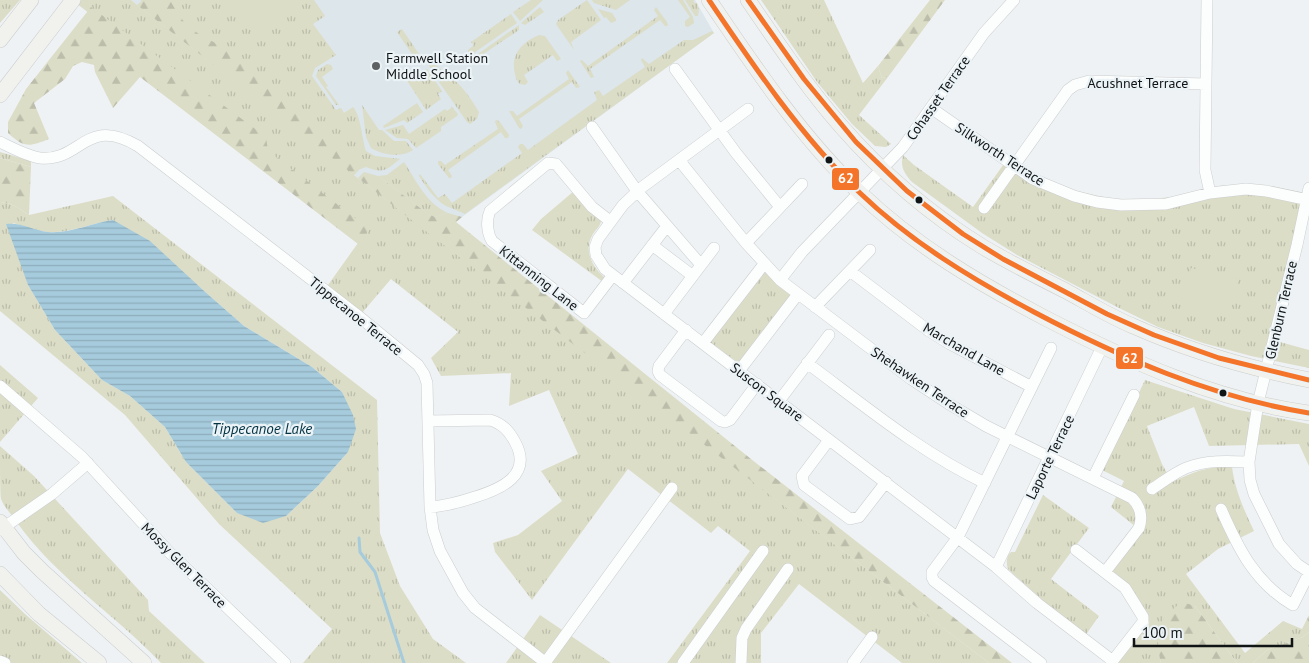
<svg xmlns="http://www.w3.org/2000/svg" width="1309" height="663" viewBox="0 0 1309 663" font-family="'PT Sans',sans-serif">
	<defs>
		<pattern id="grass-tufts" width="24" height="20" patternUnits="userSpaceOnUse" patternTransform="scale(1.25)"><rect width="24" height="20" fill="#dcddc7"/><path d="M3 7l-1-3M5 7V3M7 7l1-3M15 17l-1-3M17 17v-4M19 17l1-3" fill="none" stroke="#bcbdaa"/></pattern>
		<pattern id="forest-firs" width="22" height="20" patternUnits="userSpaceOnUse" patternTransform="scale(1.25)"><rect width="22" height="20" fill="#dcddc7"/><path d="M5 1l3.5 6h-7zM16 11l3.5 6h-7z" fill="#bcbdaa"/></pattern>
		<pattern id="water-rules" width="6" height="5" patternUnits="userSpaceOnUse" patternTransform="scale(1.25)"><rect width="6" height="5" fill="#a6cbdc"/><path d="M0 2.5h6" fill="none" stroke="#8eadbc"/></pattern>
	</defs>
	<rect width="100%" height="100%" fill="#eef2f4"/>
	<!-- built -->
	<path fill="#dce6eb" d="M 131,0 L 695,0 L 714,33 L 462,217 L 436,239 Z"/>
	<!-- grass -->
	<path fill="url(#grass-tufts)" fill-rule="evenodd" d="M 0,0 L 20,0 L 0,23 Z
		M 72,0 L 131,0 L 324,151 L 140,0 L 314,0 L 325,16 L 313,24 L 336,55 L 315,68 L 312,76 L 336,110 L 341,108 L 344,113 L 353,107 C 361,116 362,139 366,151 L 375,156 L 400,159 C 386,170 384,174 366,167 L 358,170 L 354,175 L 989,663 L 902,663 L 799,584 L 761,633 L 761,663 L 667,663 L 750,551 L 718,526 L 711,533 L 628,469 L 532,600 L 495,552 L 493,543 L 518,535 L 562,501 L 541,471 L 578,454 L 549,390 L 509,406 L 511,373 L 441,376 L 431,358 L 458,332 L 391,279 L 362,313 L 328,285 L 368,229 Z
		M 531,0 L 543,0 L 520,21 L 513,12 Z
		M 587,0 L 601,20 L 571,42 L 574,50 L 556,24 L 558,20 Z
		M 592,0 L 630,0 L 616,10 L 594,3 Z
		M 678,0 L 683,0 L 693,17 L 694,23 L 688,27 L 685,26 L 685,21 L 690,17 Z
		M 685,0 L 695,0 L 693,1 L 695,3 L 697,3 L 699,10 L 698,16 L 695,16 Z
		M 761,0 L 824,0 L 863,83 L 878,66 L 882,78 L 888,77 L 859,115 L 891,144 L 886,147 L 875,146 L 852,124 L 817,82 Z
		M 540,7 L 544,12 L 525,25 L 521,23 Z
		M 656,7 L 667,22 L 668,26 L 665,26 L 660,20 L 590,69 L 594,77 L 591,78 L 580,61 L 582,60 L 588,66 L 658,16 L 654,10 Z
		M 598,9 L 612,13 L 616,19 L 616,21 L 611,23 L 606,17 L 604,18 Z
		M 511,14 L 517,23 L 471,55 L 468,52 L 468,50 L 474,45 L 471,42 Z
		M 519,25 L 519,30 L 479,57 L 478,54 Z
		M 402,29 L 421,57 L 416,60 L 397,32 Z
		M 712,31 L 714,33 L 465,214 C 459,211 453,209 446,206 C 434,199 427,188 419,176 L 420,174 L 438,198 L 445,194 L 452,203 L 522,153 L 518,147 L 520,144 L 523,144 L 528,150 L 597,100 L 594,92 L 599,90 L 603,96 L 645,67 L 641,60 L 642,58 L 649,64 L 684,40 L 693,40 Z
		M 539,35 L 545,36 L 561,59 L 557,61 L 553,55 L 524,75 L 528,82 L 525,85 L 520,84 C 517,81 516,79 515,74 C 510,55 522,42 539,35 Z
		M 427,54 L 442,71 L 441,75 L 437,79 L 423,55 Z
		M 327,64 L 331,65 L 333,69 L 322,77 L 328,86 L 326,87 L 339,105 L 336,105 L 316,76 L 318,70 Z
		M 427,69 L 442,91 L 438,94 L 441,99 L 426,110 L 406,79 L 418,70 L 421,74 Z
		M 568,70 L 580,87 L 576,88 L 572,82 L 519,119 L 523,126 L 521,129 L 519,128 L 509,111 L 513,111 L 517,116 L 569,79 L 566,73 Z
		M 448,76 C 462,84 470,98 479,112 L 477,119 L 470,124 L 467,122 L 439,82 Z
		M 417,103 L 423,112 L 407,123 L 404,120 L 384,128 L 383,126 Z
		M 362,105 L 379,130 L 382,130 L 394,141 L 406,141 L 413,150 C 401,158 383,155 371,148 L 366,137 Z
		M 451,106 L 458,114 L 457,116 L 441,127 L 441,131 L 416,148 L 408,139 L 397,138 L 385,130 L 403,125 L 409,134 L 445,109 L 447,111 L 451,108 Z
		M 496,120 L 499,121 L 509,135 L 508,138 L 505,138 L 501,132 L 448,170 L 452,176 L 451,178 L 449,178 L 438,164 L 438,161 L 441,161 L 445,165 L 498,129 L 495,122 Z
		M 0,152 L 31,161 L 31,167 L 0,158 Z
		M 1011,154 L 1033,172 L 1059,187 L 1121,201 L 1153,199 L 1179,196 L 1218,186 L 1246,184 L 1272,186 L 1309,194 L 1309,212 L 1280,342 L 1309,350 L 1309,368 L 1251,356 L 1203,343 L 1158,327 L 1117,307 L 1017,255 L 982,233 L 912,182 C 904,173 900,167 903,155 L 914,165 L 973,207 Z
		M 404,162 C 417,182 426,203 448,213 L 435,217 L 428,214 L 378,176 L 387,175 Z
		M 574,191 L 601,220 C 601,226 596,229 593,234 C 583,250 592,266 604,277 L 603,282 L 532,230 L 541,219 Z
		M 113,196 L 377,400 L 380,533 L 400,586 L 433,639 L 466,663 L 303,663 L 332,629 L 219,524 L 125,415 L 0,311 L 0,202 C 11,202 20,209 29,215 ZM 113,220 L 203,290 L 244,326 L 312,367 L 342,392 L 348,452 L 318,486 L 286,516 L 237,513 L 186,462 L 165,427 L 130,396 L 102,380 L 55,330 L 28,285 L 13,223 C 24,226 36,230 47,232 C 67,234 93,223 113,220 Z
		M 762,272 L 766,272 L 790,293 L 791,297 L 742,362 L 737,362 L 711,343 L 711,338 Z
		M 0,365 L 38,398 L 0,442 Z
		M 1145,380 L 1234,409 L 1309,424 L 1309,466 L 1299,444 L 1209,446 L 1194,407 L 1147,426 L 1162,464 L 1172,482 C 1196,471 1206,466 1232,467 C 1235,490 1244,510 1254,531 L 1218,549 L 1186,574 L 1245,653 L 1283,621 L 1302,629 L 1309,615 L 1309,632 L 1303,637 L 1267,650 L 1253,663 L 1237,663 L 1195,606 L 1165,617 C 1158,634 1157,644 1161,663 L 1115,663 L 1145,623 L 1110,570 L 1141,531 L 1111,507 L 1124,481 L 1102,470 Z
		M 0,446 L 34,476 L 148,600 L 149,611 L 205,663 L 161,663 C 114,613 56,578 16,521 C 11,514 4,507 1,499 C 0,492 0,457 0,446 Z
		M 1043,495 L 1089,528 L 1051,579 L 1099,616 L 1085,636 L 1057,614 L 1008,569 C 1006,563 1006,557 1011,552 L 1015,552 Z
		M 0,590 L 25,614 L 82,663 L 0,663 Z
		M 540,615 L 611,663 L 506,663 Z"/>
	<!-- forest -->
	<path fill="url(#forest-firs)" d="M 143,0 L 170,0 C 176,11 183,23 193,30 C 204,38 216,42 226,50 C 241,60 256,71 269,82 C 286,96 299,114 316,128 C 333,142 350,147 359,170 L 354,175 L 137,5 Z
		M 930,0 L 945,0 L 888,77 L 882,78 L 878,66 Z
		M 91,7 L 266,137 L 268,151 L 369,229 L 358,244 L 140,77 L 113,108 L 95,72 L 94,65 L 82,62 L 73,66 L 65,79 L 34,103 L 49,139 C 29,147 24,148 8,133 L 8,122 L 26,89 Z
		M 0,158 L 31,167 L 29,215 C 20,209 11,202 0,202 Z
		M 364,172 L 378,176 L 428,214 L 435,217 L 448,213 L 462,217 L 456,222 L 751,459 L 1012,663 L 989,663 L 436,239 L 358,178 Z
		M 1182,602 L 1195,606 L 1237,663 L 1161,663 C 1157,648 1156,628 1166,616 C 1170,611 1177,606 1182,602 Z
		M 1309,632 L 1309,663 L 1253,663 L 1267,650 L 1303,637 Z"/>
	<!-- park -->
	<path fill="#dcddc7" d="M 230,0 L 296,0 L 297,2 L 252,32 Z
		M 1191,268 L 1238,279 L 1229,316 L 1182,306 Z"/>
	<!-- water -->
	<path fill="url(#water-rules)" d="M 113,220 L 150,241 L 203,290 L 244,326 L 312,367 L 342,392 L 353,415 L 356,429 L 348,452 L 318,486 L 286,516 L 263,523 L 237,513 L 186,462 L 165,427 L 130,396 L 102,380 L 55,330 L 28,285 L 6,224 C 21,222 33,230 48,232 C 69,234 92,223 113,220 Z"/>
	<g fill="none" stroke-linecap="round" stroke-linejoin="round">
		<!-- stream -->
		<path stroke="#a6cbdc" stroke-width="3" d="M 359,538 L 360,552 L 375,572 L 404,663"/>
		<!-- street casing -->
		<g stroke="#cbcecf" stroke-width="12">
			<path id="street" d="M 1207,0 L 1205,170 L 1210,193
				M 675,69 L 736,153 L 780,207
				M 931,108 L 1033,179 L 1074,196 L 1097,202 L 1121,205 L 1166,204 L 1210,193 L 1246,189 L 1266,191 L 1309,200
				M 748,109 L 641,188 L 623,205 L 598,239 L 595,247 L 596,255 L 605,269 L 996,567 L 1037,603 L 1113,661
				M 592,127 L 637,191 L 701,265
				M 0,142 C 12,148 27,156 40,158 C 82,162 85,115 138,146 L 356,314 L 418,365 L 424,374 L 427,383 L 430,507 L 433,530 L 440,551 L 463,593 L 475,608 L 546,663
				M 679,160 L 746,243 L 780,280 L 911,379 L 949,404 L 986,426 L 1132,498 C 1140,506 1143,517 1139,528 L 1105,572
				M 1309,188 L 1297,245 L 1258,403 L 1249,462 L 1250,480 L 1254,494 L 1279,544 L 1297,564 L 1309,572
				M 984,208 L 1068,90 L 1075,85 L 1089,81 L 1206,84
				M 610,221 L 592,207 L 556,164 L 548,163 L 490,211 C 486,220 487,233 492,241 L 584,313 L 613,275
				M 746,243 L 802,184
				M 652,245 L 693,276
				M 850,271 L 929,331 L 950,344 L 1032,387
				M 780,280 L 802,252 L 903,147 L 984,33 L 1014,0
				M 623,283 L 667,226
				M 815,307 L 870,250
				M 664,314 L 714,248
				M 686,330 L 659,366 L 658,371 L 660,375 L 721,421 L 725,422 L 730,420 L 757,384
				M 703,343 L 764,264
				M 807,363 C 865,406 920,452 985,483
				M 739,371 L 798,294
				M 0,386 L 82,457 L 169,552 L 285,663
				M 779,401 L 829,335
				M 428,421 L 490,420 C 503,424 509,431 515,442 C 533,475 501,489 475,497 C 460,502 446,506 430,507
				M 829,440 L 802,476 L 804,485 L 850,519 L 859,517 L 886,482
				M 1093,478 L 1134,395
				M 1152,489 C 1163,482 1174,473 1186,468 C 1206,460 1227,461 1249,462
				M 1221,509 C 1238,548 1255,583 1293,605 L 1309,573
				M 0,530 L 52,494 L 88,463
				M 1076,550 L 1125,588 L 1143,617 L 1143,622 L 1111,663
				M 996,567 L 1102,347
				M 0,661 L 5,663
				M 545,663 L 672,488
				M 683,663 L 763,551
				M 741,663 L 742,638 L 746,629 L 788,569
				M 853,663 L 872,637
				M 1041,663 L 934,581 L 932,577 L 932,572 L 958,537 L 1051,348"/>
		</g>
		<!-- secondary casing -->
		<g stroke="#cbcecf" stroke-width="16">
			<path id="secondary" d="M 709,0 C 755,68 801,137 860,193 C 915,246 980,284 1047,319 C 1129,361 1217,401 1309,413
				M 748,0 C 777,42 806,86 840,125 C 881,172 929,214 983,247 C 1010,263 1038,277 1066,291 C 1088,303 1109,316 1133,326 C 1189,351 1248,368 1309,380
				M 0,40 L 31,0
				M 0,95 L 73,0
				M 0,522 L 24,553 L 42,571 L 144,663
				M 0,574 L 39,614 L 99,663"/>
		</g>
		<!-- street -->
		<use href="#street" stroke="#fcfdfd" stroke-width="11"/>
		<!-- secondary -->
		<use href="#secondary" stroke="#f1f2ee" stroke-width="15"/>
		<!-- bus-1 casing -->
		<g stroke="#ebf3f7" stroke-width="9">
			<path id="bus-1" d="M 709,0 C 755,68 801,136 860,193 C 911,242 972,279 1034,312 C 1121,358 1211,397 1309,413
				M 748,0 L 804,79 L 856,142 L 907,191 L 963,234 L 1003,259 L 1107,314 L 1154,335 L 1219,358 L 1309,380"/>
		</g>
		<!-- bus-1 -->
		<use href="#bus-1" stroke="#f47529" stroke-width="5"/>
	</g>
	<!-- markers -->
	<circle fill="#5e6263" stroke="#ebf3f7" stroke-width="2" cx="376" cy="66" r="5"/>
	<g fill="#111415" stroke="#ebf3f7" stroke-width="2">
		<circle cx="829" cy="160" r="4.5"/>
		<circle cx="919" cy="200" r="4.5"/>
		<circle cx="1223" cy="393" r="4.5"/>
	</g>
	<g text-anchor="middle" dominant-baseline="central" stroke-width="4.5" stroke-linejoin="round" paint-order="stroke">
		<!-- poi labels -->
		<g font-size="14" fill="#111415" stroke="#ebf3f7" text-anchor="start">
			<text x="386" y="58">Farmwell Station<tspan x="386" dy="16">Middle School</tspan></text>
		</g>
		<!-- street labels -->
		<g font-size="14" fill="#111415" stroke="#ebf3f7">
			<text x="1138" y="83">Acushnet Terrace</text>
			<text transform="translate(938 98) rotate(-55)">Cohasset Terrace</text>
			<text transform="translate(1000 154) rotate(33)">Silkworth Terrace</text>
			<text transform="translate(539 278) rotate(38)">Kittanning Lane</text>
			<text transform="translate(1281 310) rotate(-77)">Glenburn Terrace</text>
			<text transform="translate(356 316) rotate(39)">Tippecanoe Terrace</text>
			<text transform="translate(964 349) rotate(30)">Marchand Lane</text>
			<text transform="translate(920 382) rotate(34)">Shehawken Terrace</text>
			<text transform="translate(767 392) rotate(37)">Suscon Square</text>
			<text transform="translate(1050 457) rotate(-64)">Laporte Terrace</text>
			<text transform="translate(184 565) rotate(45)">Mossy Glen Terrace</text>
		</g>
		<!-- water labels -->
		<g font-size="15" font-style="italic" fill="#033343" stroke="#ebf3f7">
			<text x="262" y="428">Tippecanoe Lake</text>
		</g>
	</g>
	<g stroke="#ebf3f7" stroke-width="2">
		<rect x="831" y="167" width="29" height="24" rx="5" fill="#f47529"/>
		<rect x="1115" y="346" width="29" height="24" rx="5" fill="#f47529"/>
	</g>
	<g font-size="14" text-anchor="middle" font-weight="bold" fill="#fff">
		<text x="846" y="183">62</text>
		<text x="1130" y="363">62</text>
	</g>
	<!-- scale -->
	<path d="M1134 638v8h158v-8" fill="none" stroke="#111415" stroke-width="2.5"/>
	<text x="1142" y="638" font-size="15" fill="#111415" stroke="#ebf3f7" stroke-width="4" paint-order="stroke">100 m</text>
</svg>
